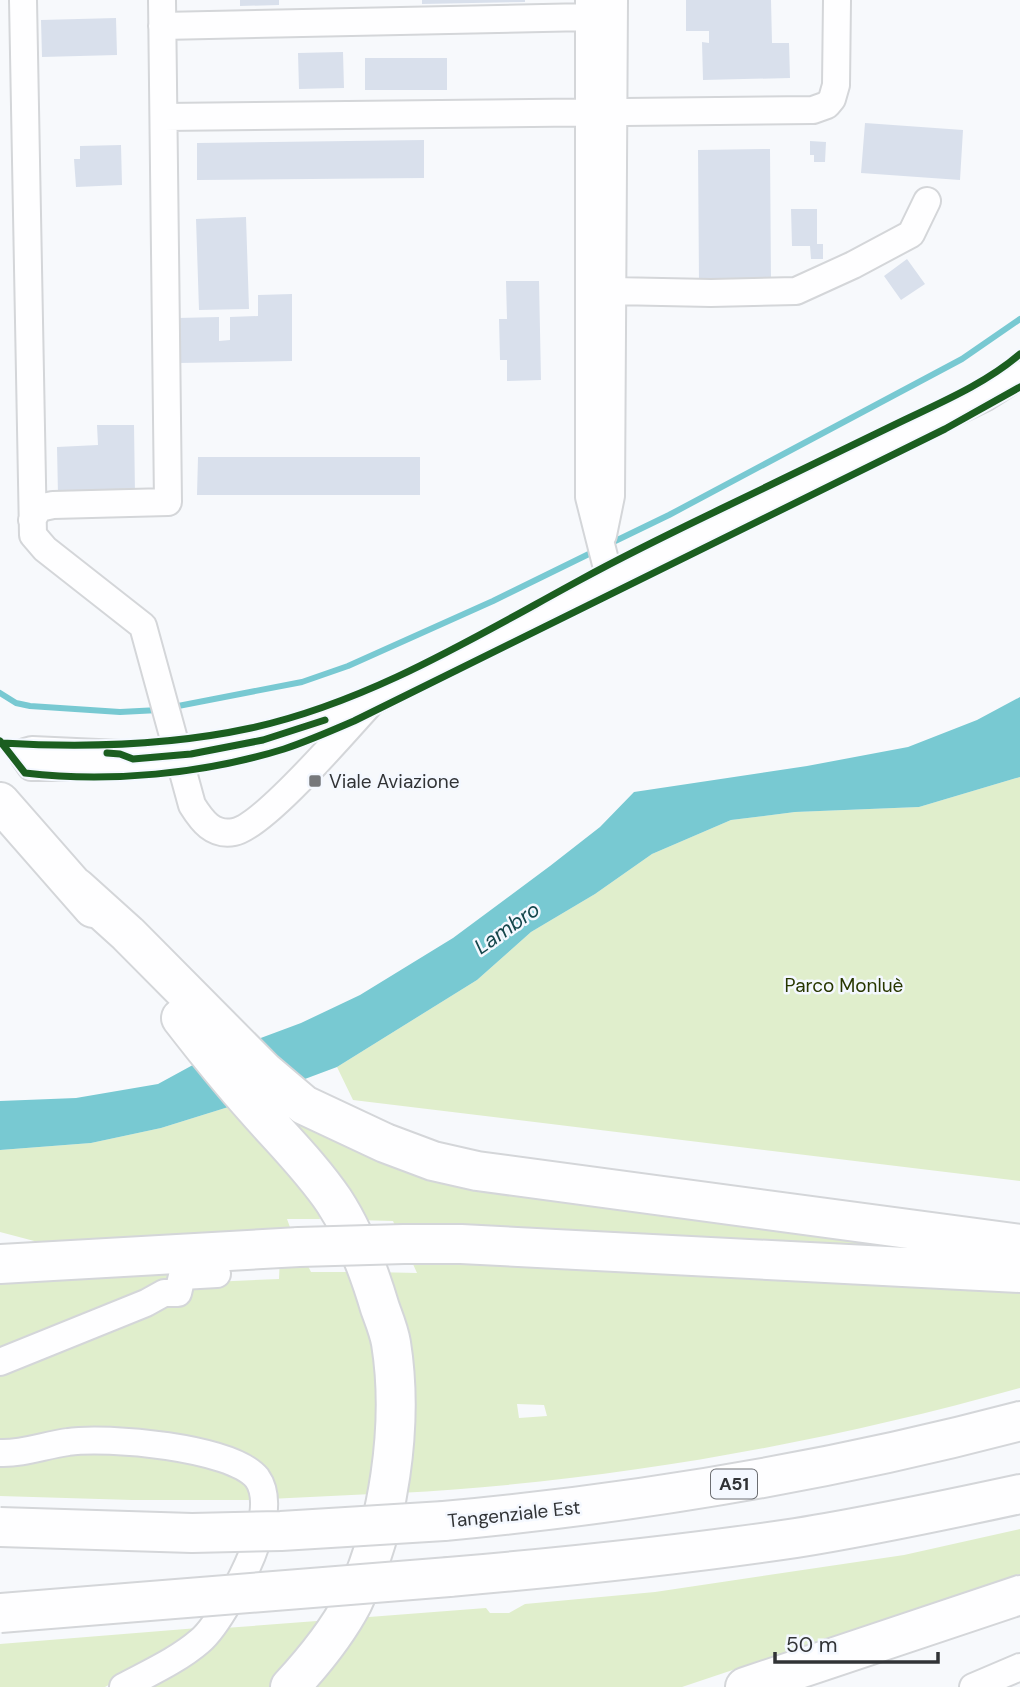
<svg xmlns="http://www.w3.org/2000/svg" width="1020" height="1687" viewBox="0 0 1020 1687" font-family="'DM Sans',sans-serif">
	<rect width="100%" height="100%" fill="#f7f9fc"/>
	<!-- green -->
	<path fill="#e0eecc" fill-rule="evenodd" d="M 1020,777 L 1020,1181 L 353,1100 L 337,1067 L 477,980 L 531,932 L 595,894 L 652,854 L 731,820 L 795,812 L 919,807 Z
		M 238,1104 L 317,1205 L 320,1219 L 287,1219 L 291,1230 L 63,1242 L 38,1242 L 0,1232 L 0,1150 L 91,1143 L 161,1128 Z
		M 278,1106 L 356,1144 L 995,1254 L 397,1230 L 393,1221 L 356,1220 Z
		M 408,1253 L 1020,1280 L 1020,1388 C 820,1444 607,1482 399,1493 L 373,1272 L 417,1273 ZM 517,1404 L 544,1405 L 547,1416 L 519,1418 Z
		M 303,1256 L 311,1272 L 351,1272 L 377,1357 L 379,1409 L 372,1494 L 269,1499 L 240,1457 L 0,1446 L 0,1369 L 189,1283 L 279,1279 L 280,1257 Z
		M 179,1268 L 172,1287 L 0,1355 L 0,1279 Z
		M 73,1448 L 142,1451 L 240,1474 L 258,1500 L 132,1500 L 0,1496 L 0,1460 Z
		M 1020,1529 L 1020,1574 L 682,1687 L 309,1687 L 356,1618 L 486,1608 L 490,1613 L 509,1613 L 525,1604 L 655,1592 L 904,1555 Z
		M 330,1620 L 274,1687 L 133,1687 L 225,1628 Z
		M 198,1628 L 158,1658 L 105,1687 L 0,1687 L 0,1644 Z"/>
	<!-- water -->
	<path fill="#78c9d2" d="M 1020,697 L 1020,777 L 919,807 L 795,812 L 731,820 L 652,854 L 595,894 L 531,932 L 477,980 L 337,1067 L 238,1104 L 161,1128 L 91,1143 L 0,1150 L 0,1101 L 76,1098 L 158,1084 L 202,1060 L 301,1023 L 360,995 L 453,938 L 550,866 L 600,827 L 634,792 L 807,766 L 908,747 L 977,720 Z"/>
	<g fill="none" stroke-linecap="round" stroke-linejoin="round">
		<!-- stream -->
		<path stroke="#78c9d2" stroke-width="6" d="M 607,545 L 669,515 L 962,359 L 1020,319
			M 0,693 L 16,703 L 30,706 L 120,712 L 159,710
			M 173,707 L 302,682 L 348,666 L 493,601 L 597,550"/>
	</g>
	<!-- building -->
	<path fill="#d9e0ec" d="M 240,0 L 279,0 L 279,5 L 240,6 Z
		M 422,0 L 525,0 L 525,2 L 422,4 Z
		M 686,0 L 771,0 L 772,43 L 789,43 L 790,78 L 703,80 L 702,42 L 709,43 L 709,31 L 686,31 Z
		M 116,18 L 117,55 L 42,57 L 41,20 Z
		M 343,52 L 344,88 L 299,89 L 298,53 Z
		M 365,58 L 447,58 L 447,90 L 365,90 Z
		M 865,123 L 963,130 L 960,180 L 861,173 Z
		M 424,140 L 424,178 L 197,180 L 197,143 Z
		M 810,141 L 826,142 L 825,162 L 814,162 L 814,155 L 810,155 Z
		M 121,145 L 122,185 L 76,187 L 74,159 L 80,159 L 80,146 Z
		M 770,149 L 771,281 L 699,282 L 698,150 Z
		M 791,209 L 817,209 L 817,244 L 823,244 L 823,259 L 811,259 L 810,246 L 792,246 Z
		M 246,217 L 249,309 L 199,310 L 196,219 Z
		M 907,259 L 925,284 L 901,300 L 884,276 Z
		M 506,281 L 539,281 L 541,380 L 507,381 L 507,360 L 500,360 L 499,319 L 507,319 Z
		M 292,294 L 292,361 L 178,363 L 178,318 L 219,317 L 219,341 L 230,340 L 230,317 L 258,316 L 258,295 Z
		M 97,425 L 134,425 L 135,494 L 58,495 L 57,447 L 98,445 Z
		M 198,457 L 420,457 L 420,495 L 197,495 Z"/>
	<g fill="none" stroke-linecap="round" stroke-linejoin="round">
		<!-- minor casing -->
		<g stroke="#d4d6d9" stroke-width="30">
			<path id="minor" d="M 23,0 L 33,535 L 45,549 L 143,626 L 192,805 C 202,821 213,836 234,832 C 263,827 345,731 368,706
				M 589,0 L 589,497 L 610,580
				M 162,26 L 589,17
				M 164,117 L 813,110 L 827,105 L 832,99 L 836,85 L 837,0
				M 613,291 L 711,293 L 796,291 L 853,265 L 911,234 L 927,201
				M 32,520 L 39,508 L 53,505 L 168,502 L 162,0
				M 603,535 L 611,496 L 614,0
				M 133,759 L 113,767 L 31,767 L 24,757 L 25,752 L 32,750 L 120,754 L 133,759 L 144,759 L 232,747 L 306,727 L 371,702 L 610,580 L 986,397 L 1020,375
				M 0,1362 L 146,1303 L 164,1293 L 178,1293 L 182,1276 L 217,1274
				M 0,1453 C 23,1454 45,1445 68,1442 C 106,1436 232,1447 257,1478 C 272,1499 260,1534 252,1555 C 243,1577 218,1626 200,1641 C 178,1660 149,1673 123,1687
				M 973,1687 L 1020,1667"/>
		</g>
		<!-- highway casing -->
		<g stroke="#d4d6d9" stroke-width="42">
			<path id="highway" d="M 0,802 L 93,908
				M 77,888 L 128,934 L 264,1071 L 304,1105 L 385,1143 L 433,1161 L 477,1171 L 1020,1244
				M 181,1018 C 205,1049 229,1079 255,1108 C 282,1139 311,1167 334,1201 C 355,1233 369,1271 380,1308 C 384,1319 389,1331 391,1343 C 404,1424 389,1528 353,1602 C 337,1633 314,1661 290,1687
				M 404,1244 L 461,1244 L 1020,1273
				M 0,1264 L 299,1247
				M 444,1521 C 639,1503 831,1471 1020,1421
				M 449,1577 C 565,1567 681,1555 796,1538 C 871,1526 946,1510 1020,1494
				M 745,1687 L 1020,1595"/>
		</g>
		<!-- minor -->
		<use href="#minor" stroke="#fefeff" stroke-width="26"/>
		<!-- highway -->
		<use href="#highway" stroke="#fefeff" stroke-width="38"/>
		<!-- highway-bridge casing -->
		<g stroke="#d4d6d9" stroke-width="42" stroke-linecap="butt">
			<path id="highway-bridge" d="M 299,1247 L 404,1244
				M 0,1527 L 192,1533 L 281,1531 L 444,1521
				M 0,1613 L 449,1577"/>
		</g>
		<!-- highway-bridge -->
		<use href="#highway-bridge" stroke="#fefeff" stroke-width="38"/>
		<!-- cycleway casing -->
		<g stroke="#f4f8ff" stroke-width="11">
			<path id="cycleway" d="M 0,741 L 25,773 C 108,783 204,774 284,749 C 308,741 331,731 354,721 L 945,429 L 1020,387
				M 2,743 C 86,748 168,746 251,728 C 369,702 475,637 580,580 C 629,553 679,529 729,505 C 784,478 839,452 894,425 C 937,404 984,385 1020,354
				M 107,753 L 120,754 L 133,759 L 191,754 L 263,740 L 325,720"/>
		</g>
		<!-- cycleway -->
		<use href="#cycleway" stroke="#1b5e20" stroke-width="7"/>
	</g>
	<!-- markers -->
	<rect fill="#76787b" stroke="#f4f8ff" stroke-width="2.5" x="308" y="774" width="14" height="14" rx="3.5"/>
	<g text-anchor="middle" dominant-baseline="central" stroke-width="5" stroke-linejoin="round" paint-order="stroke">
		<!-- shield labels -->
		<rect fill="#f4f8ff" stroke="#6c6e72" stroke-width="2" x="711" y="1469.5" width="46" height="29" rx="5"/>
		<g font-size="18" font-weight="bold" fill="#313336">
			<text x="734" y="1484">A51</text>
		</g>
		<!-- poi labels -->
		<g font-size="19" fill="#313336" stroke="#f4f8ff" text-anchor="start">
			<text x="329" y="781">Viale Aviazione</text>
		</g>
		<!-- park labels -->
		<g font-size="19" fill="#283700" stroke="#f4f8ff">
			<text x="844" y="985">Parco Monluè</text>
		</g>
		<!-- street labels -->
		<g font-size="19" fill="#313336" stroke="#f4f8ff">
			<text transform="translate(514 1514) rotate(-6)">Tangenziale Est</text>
		</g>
		<!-- water labels -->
		<g font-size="21" font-style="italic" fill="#15474c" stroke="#f4f8ff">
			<text transform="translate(507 928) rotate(-35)">Lambro</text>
		</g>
	</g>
	<!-- scale -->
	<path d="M775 1652v10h163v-10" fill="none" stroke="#313336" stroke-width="3.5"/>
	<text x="786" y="1652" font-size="21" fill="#313336" stroke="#f4f8ff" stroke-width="5" paint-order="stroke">50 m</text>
</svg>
